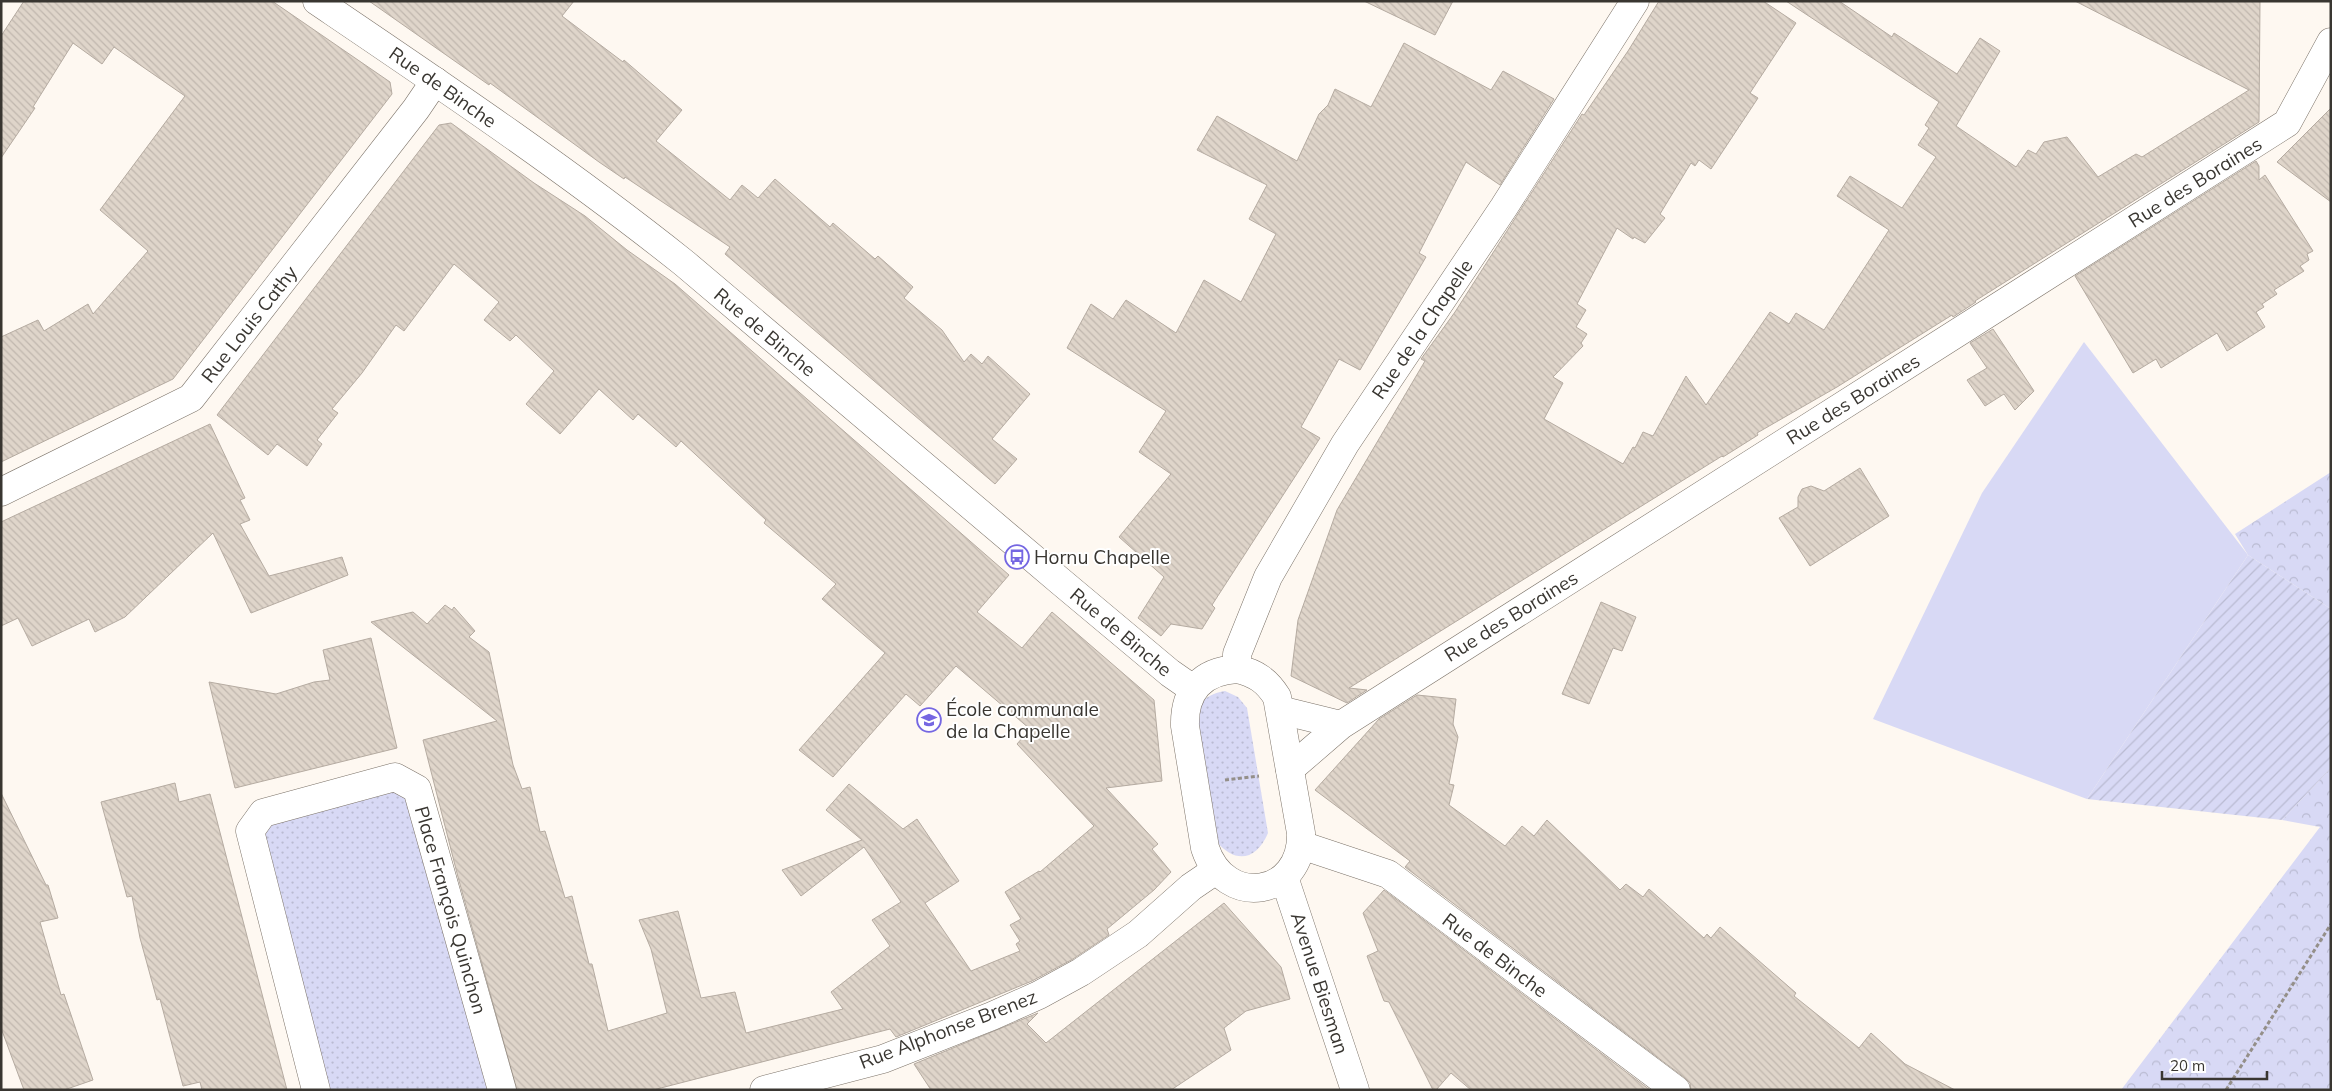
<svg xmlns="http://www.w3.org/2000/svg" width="2332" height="1091" viewBox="0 0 2332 1091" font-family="Mulish,sans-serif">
	<defs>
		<pattern id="forest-crowns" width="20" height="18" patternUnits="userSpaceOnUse" patternTransform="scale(1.25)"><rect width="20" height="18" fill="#d8d9f5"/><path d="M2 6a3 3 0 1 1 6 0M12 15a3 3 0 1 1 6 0" fill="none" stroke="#babbd2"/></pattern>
		<pattern id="park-dots" width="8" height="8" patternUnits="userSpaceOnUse" patternTransform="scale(1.25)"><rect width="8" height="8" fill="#d8d9f5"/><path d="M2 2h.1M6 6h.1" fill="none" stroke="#babbd2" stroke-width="1.8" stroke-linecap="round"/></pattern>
		<pattern id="garden-furrows" width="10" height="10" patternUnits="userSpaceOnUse" patternTransform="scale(1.25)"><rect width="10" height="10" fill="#d8d9f5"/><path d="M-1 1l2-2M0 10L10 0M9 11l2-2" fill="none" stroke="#babbd2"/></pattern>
		<pattern id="building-back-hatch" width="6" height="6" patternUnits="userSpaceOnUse" patternTransform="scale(1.25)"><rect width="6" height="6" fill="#dfd5ca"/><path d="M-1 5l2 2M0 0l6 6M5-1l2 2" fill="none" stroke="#c0b7ae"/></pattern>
	</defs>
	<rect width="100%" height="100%" fill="#fef8f1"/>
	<!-- grass -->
	<path fill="#d8d9f5" d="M 2084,342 L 2248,555 L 2087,799 L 1873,719 L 1982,493 Z"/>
	<!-- forest -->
	<path fill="url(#forest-crowns)" d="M 2331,472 L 2331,609 L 2248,555 L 2235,534 Z
		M 2331,768 L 2331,1090 L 2121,1090 L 2320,827 L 2282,820 Z"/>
	<!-- park -->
	<path fill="url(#park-dots)" d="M 1225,691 L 1238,697 L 1247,708 L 1268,833 C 1256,861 1235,864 1216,841 L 1195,716 C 1201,700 1208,694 1225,691 Z
		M 395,777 L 417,789 L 502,1090 L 316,1090 L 250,831 Z"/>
	<!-- garden -->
	<path fill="url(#garden-furrows)" d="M 2248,555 L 2331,609 L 2331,768 L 2282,820 L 2087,799 Z"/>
	<!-- building -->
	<path fill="url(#building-back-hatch)" stroke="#b5aba1" d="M 24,1 L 272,1 L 390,82 L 392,94 L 173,379 L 1,462 L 1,337 L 38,320 L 44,331 L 88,304 L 93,314 L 148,251 L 100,210 L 185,96 L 114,47 L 102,64 L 73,43 L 33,107 L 35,108 L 1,158 L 1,36 Z
		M 369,1 L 574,1 L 562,16 L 623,62 L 624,60 L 682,110 L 656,141 L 730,200 L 742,185 L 758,198 L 775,179 L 830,227 L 833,223 L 875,259 L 878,256 L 913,287 L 904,298 L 942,330 L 964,362 L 971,354 L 982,364 L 988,356 L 1030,394 L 992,439 L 1017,459 L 995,484 L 725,254 L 730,247 L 625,177 L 624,179 L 599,162 L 490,83 L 489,85 Z
		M 1364,1 L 1453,1 L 1435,35 Z
		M 1659,1 L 1763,1 L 1796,23 L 1750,93 L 1758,98 L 1711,169 L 1699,160 L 1695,166 L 1691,163 L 1660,214 L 1665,218 L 1645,243 L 1634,237 L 1633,239 L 1617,228 L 1577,304 L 1586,310 L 1576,327 L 1587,334 L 1581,343 L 1583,346 L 1553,377 L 1563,383 L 1544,419 L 1623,464 L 1633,447 L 1635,448 L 1643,432 L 1653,436 L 1686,376 L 1706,405 L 1770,312 L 1789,324 L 1796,313 L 1824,330 L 1889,230 L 1837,196 L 1850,176 L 1902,208 L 1936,157 L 1918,145 L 1929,128 L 1925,125 L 1939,102 L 1786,1 L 1839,1 L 1892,37 L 1894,33 L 1957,74 L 1980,38 L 2000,51 L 1956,126 L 2016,167 L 2028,150 L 2036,154 L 2044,142 L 2067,137 L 2098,177 L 2136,154 L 2142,157 L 2249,90 L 2075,1 L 2260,1 L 2259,122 L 1975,301 L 1976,302 L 1953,317 L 1952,315 L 1837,387 L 1757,433 L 1758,435 L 1723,457 L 1722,456 L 1349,688 L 1367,690 L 1347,703 L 1291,676 L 1298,620 L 1337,510 L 1425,361 L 1421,359 L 1455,312 L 1582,114 L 1584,115 L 1628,51 Z
		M 1404,43 L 1491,90 L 1503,71 L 1554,99 L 1500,185 L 1466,162 L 1419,253 L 1426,257 L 1360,370 L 1339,359 L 1301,427 L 1320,438 L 1212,605 L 1215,608 L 1202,629 L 1171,624 L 1161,636 L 1138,618 L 1164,577 L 1119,537 L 1171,474 L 1139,452 L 1166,411 L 1067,348 L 1091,304 L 1113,319 L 1126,300 L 1176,333 L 1204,280 L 1241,302 L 1276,234 L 1249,219 L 1267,185 L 1197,150 L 1217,116 L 1297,161 L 1319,114 L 1328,105 L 1335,89 L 1371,107 Z
		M 2331,108 L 2331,202 L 2277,162 Z
		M 451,123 L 534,183 L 585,216 L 627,250 L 675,284 L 1009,575 L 977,612 L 1022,648 L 1052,612 L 1154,700 L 1162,781 L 1106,788 L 1158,844 L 1152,849 L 1171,872 L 1154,890 L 1107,929 L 1109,935 L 1073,959 L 1032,981 L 896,1037 L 890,1029 L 653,1090 L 517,1090 L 458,877 L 423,740 L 497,721 L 371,622 L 413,612 L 427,624 L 445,605 L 452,610 L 454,607 L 475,631 L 469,637 L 489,652 L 513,765 L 522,789 L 530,787 L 540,832 L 545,831 L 565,898 L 572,896 L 589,964 L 592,964 L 608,1031 L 667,1013 L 651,949 L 639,920 L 678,911 L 701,998 L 735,992 L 746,1033 L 843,1009 L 831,992 L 890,946 L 872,920 L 901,902 L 864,847 L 801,896 L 782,870 L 862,840 L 826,810 L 849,784 L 903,829 L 917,819 L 959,881 L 925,903 L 971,971 L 1020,951 L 1016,944 L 1020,941 L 1010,925 L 1021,919 L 1005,892 L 1039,871 L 1040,872 L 1094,826 L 1017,744 L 1030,729 L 956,666 L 920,706 L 906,694 L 833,777 L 799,750 L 885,653 L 822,599 L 836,584 L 764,523 L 766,520 L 681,441 L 676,447 L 638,414 L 633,420 L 599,389 L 560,434 L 526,404 L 554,371 L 516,335 L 510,341 L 484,320 L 499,302 L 454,264 L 404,331 L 396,325 L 362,373 L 332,409 L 338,413 L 317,440 L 322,444 L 307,466 L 277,444 L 268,455 L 217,415 L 439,125 Z
		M 2256,161 L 2259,166 L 2259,180 L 2265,175 L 2313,251 L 2307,254 L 2309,260 L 2300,266 L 2304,271 L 2274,290 L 2277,294 L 2262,304 L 2264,307 L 2256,312 L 2265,327 L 2227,351 L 2217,333 L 2161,368 L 2156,359 L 2133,373 L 2075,276 Z
		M 1993,329 L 2034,391 L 2015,410 L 2004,394 L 1985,406 L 1967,380 L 1987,368 L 1970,343 Z
		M 210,424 L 245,498 L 240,500 L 250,520 L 240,524 L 269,576 L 342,557 L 348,575 L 251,613 L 213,533 L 125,617 L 95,632 L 89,619 L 32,646 L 18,618 L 1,626 L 1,522 Z
		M 1860,468 L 1889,516 L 1810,566 L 1779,518 L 1798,507 L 1798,497 L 1802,489 L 1811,486 L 1824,491 Z
		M 1601,602 L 1636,617 L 1622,651 L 1613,648 L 1589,704 L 1562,694 Z
		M 371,638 L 397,748 L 235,788 L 209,682 L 276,694 L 314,682 L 330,680 L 323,650 Z
		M 1417,695 L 1456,699 L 1453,724 L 1458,737 L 1449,784 L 1454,785 L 1449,805 L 1505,846 L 1522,826 L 1534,836 L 1547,820 L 1620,890 L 1626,884 L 1643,897 L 1649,889 L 1704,938 L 1707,934 L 1711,938 L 1720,927 L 1796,993 L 1794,996 L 1859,1048 L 1871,1033 L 1905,1064 L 1955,1090 L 1691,1090 L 1690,1083 L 1685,1078 L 1405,867 L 1410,861 L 1315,790 L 1379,719 Z
		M 175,783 L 179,802 L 210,794 L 287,1090 L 202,1090 L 200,1082 L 183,1086 L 160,999 L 157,1000 L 140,938 L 132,896 L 127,897 L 101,802 Z
		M 1,793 L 46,885 L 48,885 L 58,918 L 40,922 L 61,995 L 64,994 L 93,1080 L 64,1090 L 24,1090 L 1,1028 Z
		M 1384,890 L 1650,1090 L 1471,1090 L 1451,1073 L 1436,1090 L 1433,1090 L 1389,1002 L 1384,1001 L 1367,956 L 1378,951 L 1363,913 Z
		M 1224,903 L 1281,967 L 1290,999 L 1246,1011 L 1224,1028 L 1231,1050 L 1171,1090 L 931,1090 L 914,1064 L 1038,1013 L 1027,1024 L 1046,1043 Z"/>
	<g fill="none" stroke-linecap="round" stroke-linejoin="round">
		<!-- minor casing -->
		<g stroke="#7c7369" stroke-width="29">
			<path id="minor" d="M 1,492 L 191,398 L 416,109 L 435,81
				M 1280,710 L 1341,725
				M 1290,769 L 1341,725 L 2287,123 L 2331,42
				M 1301,845 L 1388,874 L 1676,1090
				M 316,1090 L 250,831 L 263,813 L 395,777 L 417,789 L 502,1090
				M 764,1090 L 883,1059 L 992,1016 L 1039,995 L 1081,972 L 1138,934 L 1191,887 L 1216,870"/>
		</g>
		<!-- tertiary casing -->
		<g stroke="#7c7369" stroke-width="29">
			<path id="tertiary" d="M 317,1 C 441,85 566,169 684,263 L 1060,581 L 1170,673 L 1193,689
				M 1237,669 L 1237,654 L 1268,577 L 1345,444 L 1504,207 L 1635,1
				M 1237,669 C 1256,673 1267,681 1277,697 L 1301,833 C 1303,897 1225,909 1205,848 L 1185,726 C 1184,691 1202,671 1237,669 Z
				M 1284,877 L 1355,1090"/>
		</g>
		<!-- path -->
		<path stroke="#948f89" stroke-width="3" stroke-dasharray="4 2.5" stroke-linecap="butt" d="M 1225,780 L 1259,776
			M 2226,1090 L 2331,924"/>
		<!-- minor -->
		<use href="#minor" stroke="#fff" stroke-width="28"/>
		<!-- tertiary -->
		<use href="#tertiary" stroke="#fff" stroke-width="28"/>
	</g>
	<!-- icons -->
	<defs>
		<g id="bus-ring" transform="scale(1.25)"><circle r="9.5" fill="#fff" stroke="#7567e2" stroke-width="1.5"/><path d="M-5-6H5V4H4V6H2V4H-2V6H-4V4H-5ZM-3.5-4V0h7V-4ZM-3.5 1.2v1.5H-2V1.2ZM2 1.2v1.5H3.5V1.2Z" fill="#7567e2"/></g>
		<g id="school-ring" transform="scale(1.25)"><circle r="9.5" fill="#fff" stroke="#7567e2" stroke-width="1.5"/><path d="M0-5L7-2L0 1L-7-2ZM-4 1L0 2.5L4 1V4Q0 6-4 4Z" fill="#7567e2"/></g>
	</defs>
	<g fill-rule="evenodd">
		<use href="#bus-ring" x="1017" y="557"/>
		<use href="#school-ring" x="929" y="720"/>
	</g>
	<g text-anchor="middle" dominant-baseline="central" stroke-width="4" stroke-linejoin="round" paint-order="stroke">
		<!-- street labels -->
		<g font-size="19" fill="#393631" stroke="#fff">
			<text transform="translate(443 87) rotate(35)">Rue de Binche</text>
			<text transform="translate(2195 182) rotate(-32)">Rue des Boraines</text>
			<text transform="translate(249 324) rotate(-52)">Rue Louis Cathy</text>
			<text transform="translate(1422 329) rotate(-56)">Rue de la Chapelle</text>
			<text transform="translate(765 332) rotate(40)">Rue de Binche</text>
			<text transform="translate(1853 399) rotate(-32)">Rue des Boraines</text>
			<text transform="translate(1511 616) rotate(-32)">Rue des Boraines</text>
			<text transform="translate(1121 632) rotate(40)">Rue de Binche</text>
			<text transform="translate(451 910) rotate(74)">Place François Quinchon</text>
			<text transform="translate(1495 955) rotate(37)">Rue de Binche</text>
			<text transform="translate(1320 983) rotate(72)">Avenue Biesman</text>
			<text transform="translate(948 1029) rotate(-21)">Rue Alphonse Brenez</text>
		</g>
		<!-- poi labels -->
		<g font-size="19" fill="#393631" stroke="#fff" text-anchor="start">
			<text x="1034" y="557">Hornu Chapelle</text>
			<text x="946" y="709">École communale<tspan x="946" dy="22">de la Chapelle</tspan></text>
		</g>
	</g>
	<!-- border -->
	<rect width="2332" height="1091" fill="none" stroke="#393631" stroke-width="5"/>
	<!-- scale -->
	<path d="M2162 1071v8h105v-8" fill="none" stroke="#393631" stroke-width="2.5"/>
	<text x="2170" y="1071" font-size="15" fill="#393631" stroke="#ffffff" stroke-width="4" paint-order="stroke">20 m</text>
</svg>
